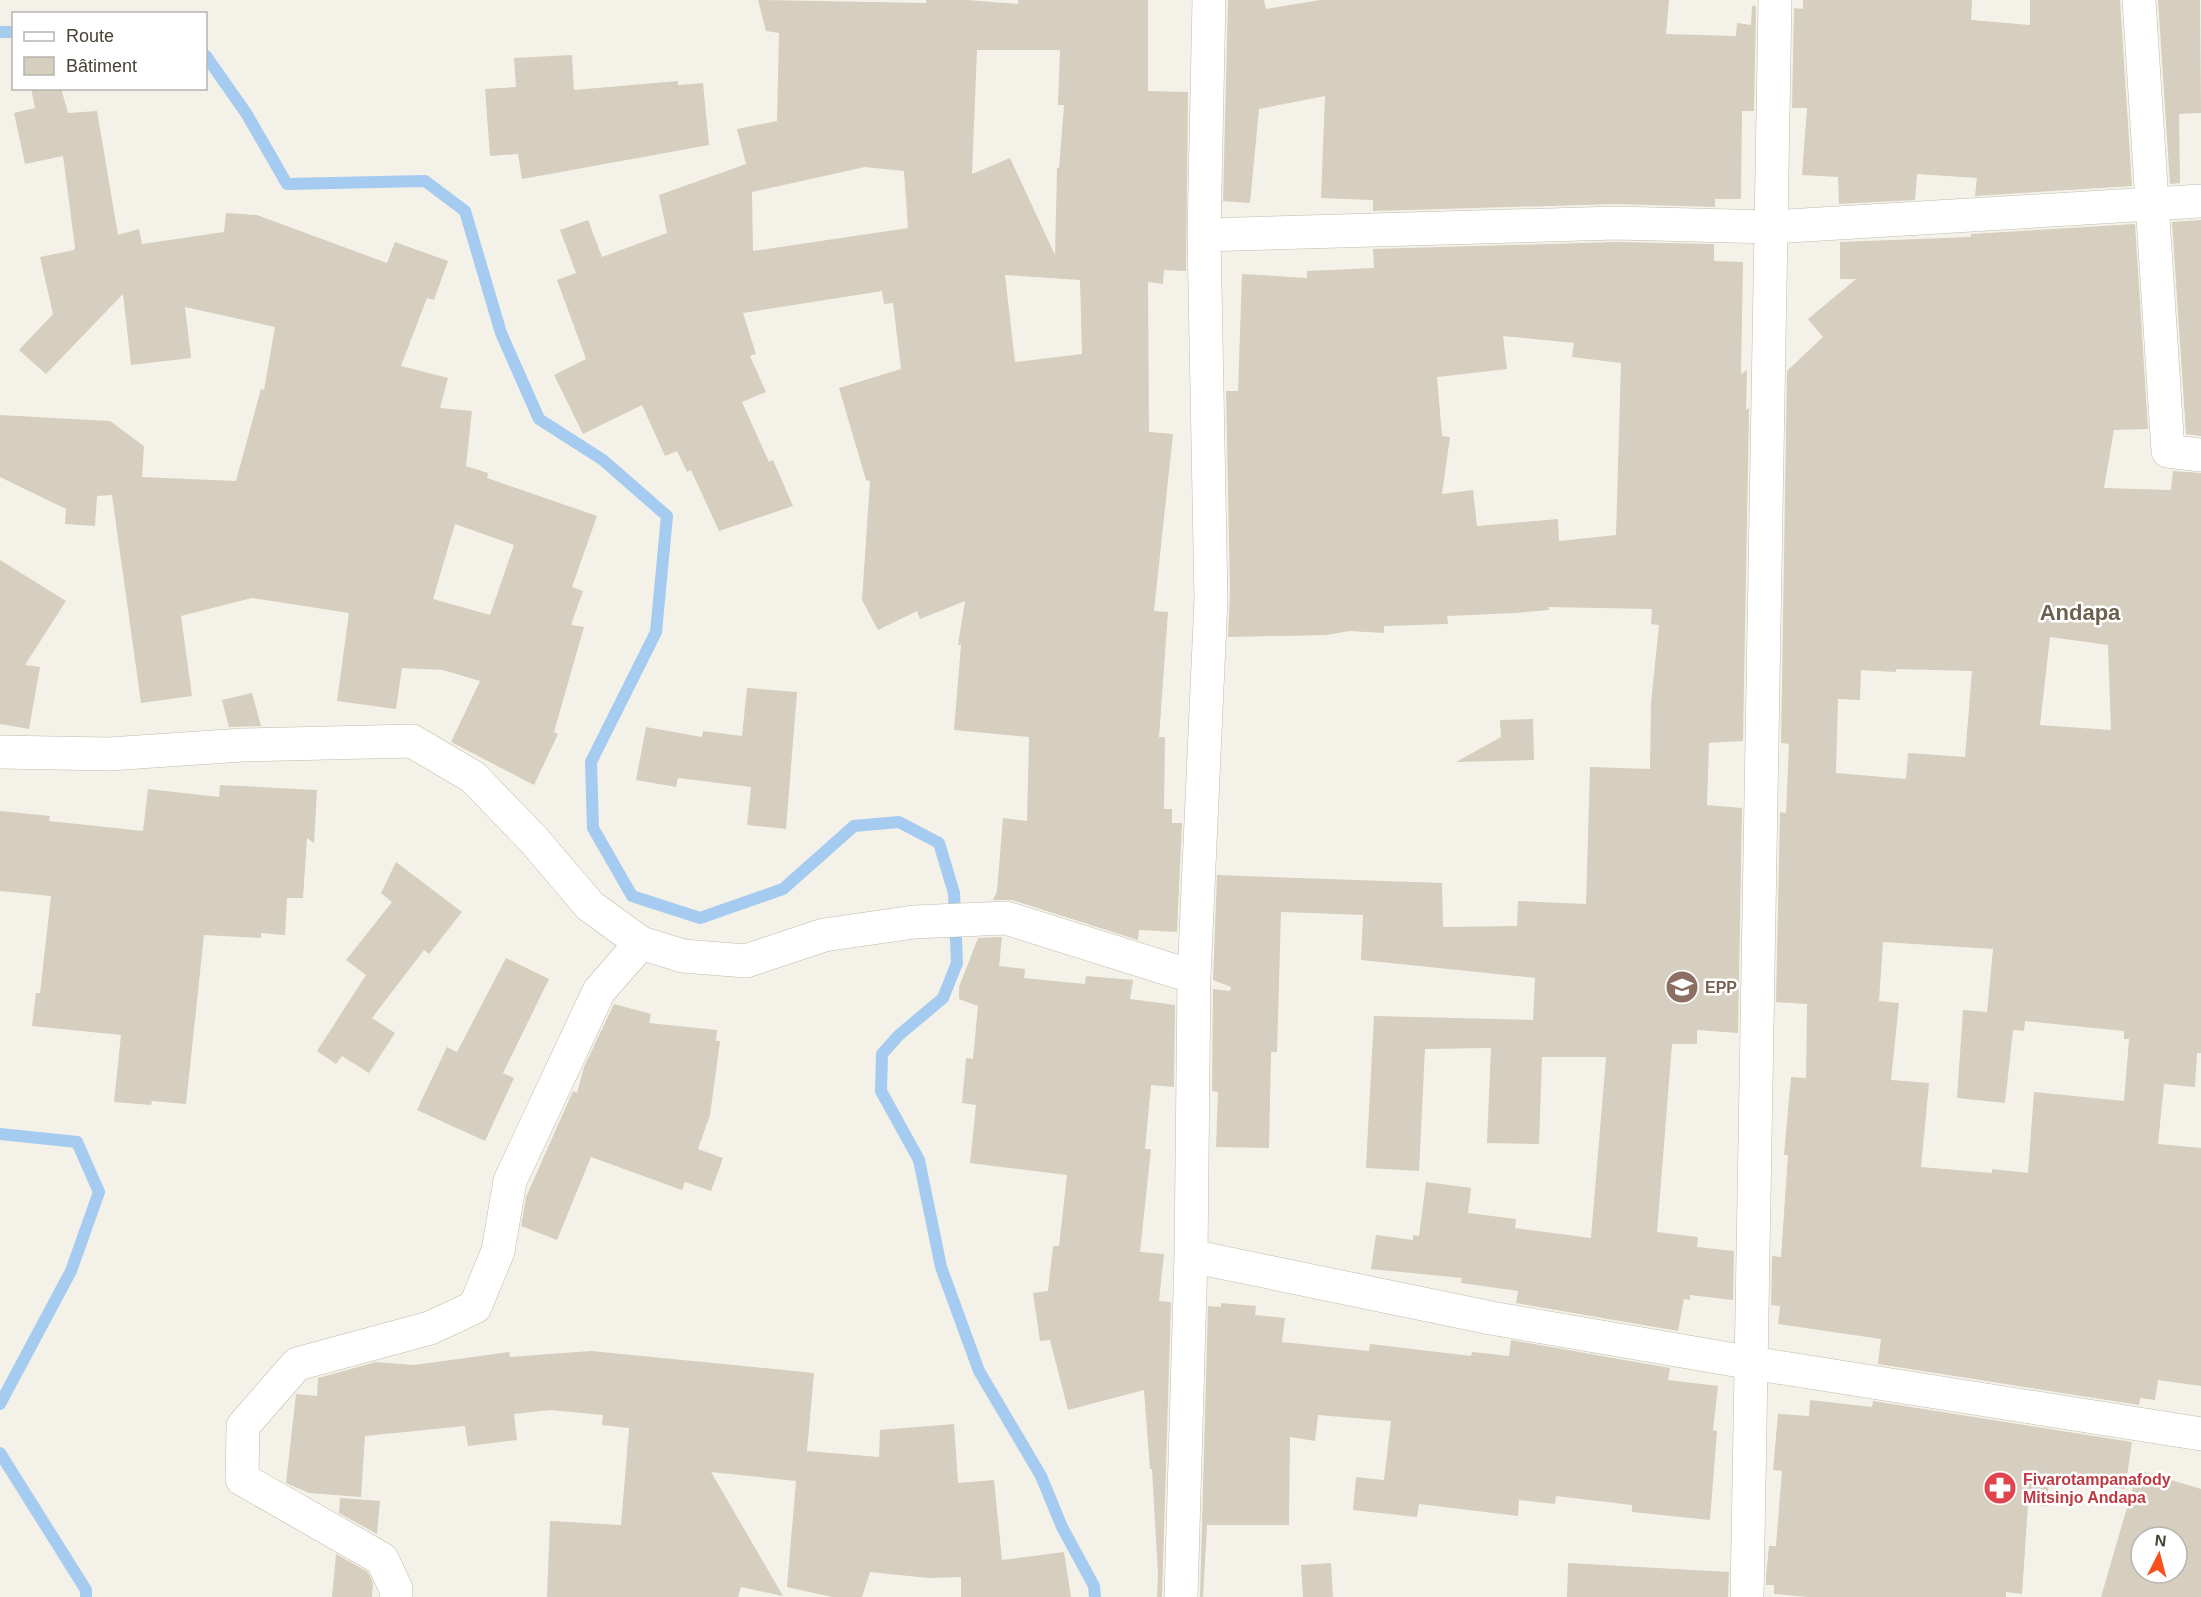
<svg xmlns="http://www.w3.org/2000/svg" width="2201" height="1597" viewBox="0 0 2201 1597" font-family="Arial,sans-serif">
	<rect width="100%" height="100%" fill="#f4f2e8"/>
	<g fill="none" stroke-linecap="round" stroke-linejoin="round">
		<!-- stream -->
		<path stroke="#a5cbf0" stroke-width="12" d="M 0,32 L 14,32
			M 206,56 L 246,113 L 287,184 L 425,181 L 465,211 L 501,333 L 539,419 L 603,460 L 667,516 L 656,632 L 591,762 L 593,828 L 632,896 L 700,918 L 783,889 L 854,826 L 899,822 L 939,843 L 954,893 L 957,963 L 943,998 L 899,1035 L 882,1054 L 881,1091 L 919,1160 L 941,1267 L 979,1371 L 1041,1476 L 1062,1527 L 1094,1586 L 1095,1597
			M 0,1134 L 77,1142 L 99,1192 L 71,1271 L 0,1404
			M 0,1453 L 86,1590 L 86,1597"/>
	</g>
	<!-- building -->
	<path fill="#d6cebe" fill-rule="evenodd" d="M 758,0 L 926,3 L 926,0 L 967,0 L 1018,4 L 1018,0 L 1148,0 L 1148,91 L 1188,92 L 1186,271 L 1164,270 L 1163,284 L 1148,282 L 1149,432 L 1173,434 L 1154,611 L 1168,612 L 1159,737 L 1165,737 L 1164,809 L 1172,809 L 1172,823 L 1182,823 L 1177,932 L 1139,930 L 1138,940 L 1012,900 L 993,900 L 997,891 L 1003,818 L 1027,821 L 1029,737 L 954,730 L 961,645 L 958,645 L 965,601 L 920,619 L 917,611 L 878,630 L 862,600 L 870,481 L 866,480 L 839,388 L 901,369 L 893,303 L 884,304 L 882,291 L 743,313 L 756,354 L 750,356 L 766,392 L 742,402 L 769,462 L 773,460 L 793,506 L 719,531 L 691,470 L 687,472 L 677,451 L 665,456 L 642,405 L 583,434 L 554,375 L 586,359 L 557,280 L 576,273 L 560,230 L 588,220 L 602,257 L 667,233 L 659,195 L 746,164 L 737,129 L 777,121 L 779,33 L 766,31 ZM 977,50 L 1060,50 L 1058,105 L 1064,105 L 1059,168 L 1057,168 L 1055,255 L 1010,158 L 972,174 ZM 865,167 L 904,171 L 908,228 L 753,251 L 752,192 ZM 1005,275 L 1080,280 L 1082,354 L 1015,362 Z
		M 1228,0 L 1264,0 L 1266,9 L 1320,0 L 1669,0 L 1666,34 L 1736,36 L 1737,23 L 1751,25 L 1752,6 L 1756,6 L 1754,111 L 1742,111 L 1741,199 L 1715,199 L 1715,207 L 1615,204 L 1373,211 L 1373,200 L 1321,198 L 1325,96 L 1259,109 L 1250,203 L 1223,201 Z
		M 1803,0 L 1972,0 L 1971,20 L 2030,25 L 2030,0 L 2120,0 L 2132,186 L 1975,196 L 1977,178 L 1917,174 L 1915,200 L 1839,204 L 1838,177 L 1802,175 L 1807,108 L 1792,108 L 1794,8 L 1803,9 Z
		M 2158,0 L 2200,0 L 2201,113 L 2179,114 L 2180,183 L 2170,184 Z
		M 572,55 L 574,90 L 678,81 L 678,85 L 703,83 L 709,145 L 522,179 L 518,154 L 490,156 L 485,89 L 516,87 L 514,58 Z
		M 31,88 L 61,88 L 68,113 L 97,111 L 118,235 L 139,229 L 142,244 L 224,232 L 226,213 L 257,215 L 387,263 L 395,242 L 448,261 L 434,300 L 427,298 L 401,366 L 448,378 L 440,408 L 472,411 L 466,466 L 488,473 L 487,478 L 597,516 L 572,587 L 583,591 L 571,625 L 584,627 L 554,732 L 558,734 L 534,785 L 451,742 L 480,681 L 443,670 L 402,668 L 396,709 L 337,701 L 349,613 L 252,598 L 181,616 L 192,696 L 141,703 L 112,495 L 97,496 L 95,526 L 65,524 L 66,509 L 0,477 L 0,415 L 110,421 L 144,446 L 142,477 L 236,481 L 261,389 L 264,390 L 275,327 L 185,307 L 191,358 L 131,365 L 123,294 L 46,374 L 19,350 L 53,314 L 40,257 L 74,250 L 75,247 L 63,156 L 25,164 L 14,113 L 35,108 ZM 455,524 L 514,545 L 490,615 L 433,599 Z
		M 2201,220 L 2201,436 L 2186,434 L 2172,222 Z
		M 2135,224 L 2148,429 L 2114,430 L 2104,488 L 2171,490 L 2173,471 L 2201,473 L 2201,1053 L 2197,1053 L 2195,1087 L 2164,1084 L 2158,1144 L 2201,1148 L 2201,1386 L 2158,1380 L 2155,1400 L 2140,1398 L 2139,1405 L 1878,1364 L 1881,1339 L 1778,1324 L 1780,1306 L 1771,1305 L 1772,1256 L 1781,1257 L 1788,1155 L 1784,1155 L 1791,1077 L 1806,1078 L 1807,1004 L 1776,1002 L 1780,812 L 1786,813 L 1789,744 L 1781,743 L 1787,371 L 1823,337 L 1808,319 L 1856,279 L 1840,279 L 1840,242 L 1971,237 L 1971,234 ZM 2050,637 L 2108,645 L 2111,730 L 2040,725 ZM 1896,669 L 1972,671 L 1965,757 L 1908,753 L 1906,779 L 1836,773 L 1838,699 L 1860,700 L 1861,670 L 1896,672 ZM 1883,942 L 1993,949 L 1987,1012 L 1963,1010 L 1957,1098 L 2005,1103 L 2013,1030 L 2024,1031 L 2025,1021 L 2124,1031 L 2124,1039 L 2129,1039 L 2124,1101 L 2034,1092 L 2028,1173 L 1992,1169 L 1992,1173 L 1921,1167 L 1929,1083 L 1891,1080 L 1899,1003 L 1879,1001 Z
		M 1616,242 L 1714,244 L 1714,261 L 1743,262 L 1741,374 L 1747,370 L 1746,410 L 1749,408 L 1743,741 L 1709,743 L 1707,805 L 1742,808 L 1738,1033 L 1697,1030 L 1697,1044 L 1672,1044 L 1657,1232 L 1698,1237 L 1697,1247 L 1734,1251 L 1733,1300 L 1690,1295 L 1690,1300 L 1684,1299 L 1678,1331 L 1516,1303 L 1518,1291 L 1461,1283 L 1462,1278 L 1371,1269 L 1376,1235 L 1413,1240 L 1413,1235 L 1419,1236 L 1426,1182 L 1471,1188 L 1468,1213 L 1516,1219 L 1515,1228 L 1591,1238 L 1606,1057 L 1542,1057 L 1539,1144 L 1487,1143 L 1491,1048 L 1425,1049 L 1419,1171 L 1366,1168 L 1374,1016 L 1533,1020 L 1535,978 L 1361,960 L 1363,915 L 1281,912 L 1277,1052 L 1271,1052 L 1269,1148 L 1216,1147 L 1218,1092 L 1212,1091 L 1213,989 L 1230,991 L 1231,987 L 1213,980 L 1217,875 L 1442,883 L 1443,927 L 1517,926 L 1518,901 L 1586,904 L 1590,767 L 1650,769 L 1651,703 L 1659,625 L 1651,624 L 1652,609 L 1548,607 L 1549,610 L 1516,613 L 1447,616 L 1448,624 L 1384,626 L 1384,633 L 1349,631 L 1327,635 L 1228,637 L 1230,592 L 1226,391 L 1238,391 L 1242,274 L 1307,278 L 1307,271 L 1374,268 L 1373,249 ZM 1503,336 L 1574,343 L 1572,357 L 1621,363 L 1616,535 L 1559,541 L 1558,519 L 1477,526 L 1473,490 L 1442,494 L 1450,437 L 1442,436 L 1437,377 L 1507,369 Z
		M 0,560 L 66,601 L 25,665 L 40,667 L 29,729 L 0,724 Z
		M 747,688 L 797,692 L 786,829 L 747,825 L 751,787 L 678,778 L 676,787 L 636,780 L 646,727 L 702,737 L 703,731 L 742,736 Z
		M 252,693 L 261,726 L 229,727 L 222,700 Z
		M 1533,719 L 1534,760 L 1456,762 L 1501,737 L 1500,720 Z
		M 220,785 L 317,790 L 314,843 L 307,838 L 303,898 L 287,898 L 285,935 L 261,933 L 261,938 L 204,935 L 186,1104 L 152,1101 L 151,1105 L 114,1102 L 121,1035 L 32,1026 L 36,993 L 40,993 L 51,896 L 0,891 L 0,811 L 50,816 L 49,821 L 143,831 L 148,789 L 219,797 Z
		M 396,862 L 462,912 L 429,954 L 424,950 L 372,1018 L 395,1033 L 369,1073 L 342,1056 L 336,1064 L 317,1051 L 366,975 L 346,960 L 392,902 L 381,893 Z
		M 1002,937 L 999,966 L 1025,969 L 1024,978 L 1085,984 L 1086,976 L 1133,980 L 1130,999 L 1175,1005 L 1174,1087 L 1151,1085 L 1145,1149 L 1151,1149 L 1140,1252 L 1164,1254 L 1159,1301 L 1171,1302 L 1162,1597 L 1157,1597 L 1158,1575 L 1152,1469 L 1150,1469 L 1144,1390 L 1068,1410 L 1050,1340 L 1040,1341 L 1033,1293 L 1048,1291 L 1053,1246 L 1059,1246 L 1067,1175 L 970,1163 L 976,1105 L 962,1103 L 966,1058 L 973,1059 L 978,1006 L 959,999 L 959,987 L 978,938 Z
		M 506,958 L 549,979 L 503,1073 L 514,1078 L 485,1141 L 417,1110 L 447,1047 L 457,1052 Z
		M 614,1004 L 651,1014 L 649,1023 L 717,1030 L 716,1041 L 720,1041 L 710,1115 L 698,1149 L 723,1158 L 711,1191 L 685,1182 L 682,1190 L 591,1157 L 557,1240 L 521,1226 L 526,1197 L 573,1091 L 577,1093 L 584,1067 Z
		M 1221,1303 L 1256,1306 L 1255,1315 L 1285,1318 L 1282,1342 L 1369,1351 L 1370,1344 L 1471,1356 L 1472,1352 L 1509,1356 L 1511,1340 L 1670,1368 L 1668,1380 L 1718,1386 L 1713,1430 L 1717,1431 L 1710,1520 L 1632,1512 L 1632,1505 L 1556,1496 L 1555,1504 L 1519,1500 L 1518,1516 L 1419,1504 L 1417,1517 L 1353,1510 L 1356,1477 L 1384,1480 L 1391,1421 L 1318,1415 L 1315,1441 L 1290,1437 L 1289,1525 L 1207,1525 L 1203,1597 L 1200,1597 L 1208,1306 L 1221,1307 Z
		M 591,1351 L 814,1373 L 807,1451 L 879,1457 L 880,1430 L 954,1424 L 958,1483 L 994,1480 L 1002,1560 L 1064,1552 L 1071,1597 L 961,1597 L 961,1577 L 928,1578 L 870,1572 L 862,1597 L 832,1597 L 787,1587 L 796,1481 L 711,1472 L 783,1596 L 741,1587 L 738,1597 L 547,1597 L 550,1521 L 621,1525 L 629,1428 L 602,1425 L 603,1415 L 550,1410 L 514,1414 L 517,1440 L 468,1446 L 465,1426 L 365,1436 L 361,1497 L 309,1493 L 286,1483 L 296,1394 L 317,1396 L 318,1378 L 376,1362 L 414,1365 L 509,1352 L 510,1357 Z
		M 1810,1400 L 1872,1407 L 1873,1401 L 2132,1442 L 2125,1489 L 2049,1477 L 2047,1506 L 2028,1505 L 2022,1594 L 2006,1592 L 2006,1597 L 1808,1597 L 1774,1594 L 1774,1585 L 1766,1585 L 1766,1576 L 1769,1546 L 1776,1546 L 1782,1471 L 1773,1470 L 1778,1414 L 1809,1416 Z
		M 2138,1470 L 2201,1489 L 2201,1597 L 2101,1597 ZM 2141,1537 L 2177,1537 L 2177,1573 L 2141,1573 Z
		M 340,1498 L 380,1501 L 377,1534 L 339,1513 Z
		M 336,1554 L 368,1572 L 373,1583 L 372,1597 L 332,1597 Z
		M 1331,1563 L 1333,1597 L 1303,1597 L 1301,1565 Z
		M 1568,1563 L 1729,1572 L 1728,1597 L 1567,1597 Z"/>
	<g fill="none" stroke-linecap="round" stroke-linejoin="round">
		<!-- minor casing -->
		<g stroke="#c0baab" stroke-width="34">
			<path id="minor" d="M 2139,0 L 2168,451 L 2201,455
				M 1204,235 L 1616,223 L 1772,227 L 2201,201
				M 0,752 L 109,754 L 243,745 L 412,741 L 473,777 L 533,839 L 590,906 L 641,943 L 683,956 L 746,961 L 824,935 L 914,922 L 1006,918 L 1194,977
				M 1191,1256 L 1491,1318 L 1752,1363 L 2201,1434
				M 396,1597 L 396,1589 L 382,1559 L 242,1479 L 243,1426 L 297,1364 L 430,1328 L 475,1307 L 498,1251 L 510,1181 L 599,991 L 641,943
				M 1181,1597 L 1191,1256 L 1194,977 L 1211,599 L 1204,235 L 1209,0
				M 1747,1597 L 1775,0"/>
		</g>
		<!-- minor -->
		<use href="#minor" stroke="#fff" stroke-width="33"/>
	</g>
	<!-- icons -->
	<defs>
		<g id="school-disc" transform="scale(1.725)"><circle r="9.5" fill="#8d6e63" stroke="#fff"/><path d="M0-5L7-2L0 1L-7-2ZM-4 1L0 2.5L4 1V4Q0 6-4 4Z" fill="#fff"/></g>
		<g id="pharmacy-disc" transform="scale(1.725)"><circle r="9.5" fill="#e0444e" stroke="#fff"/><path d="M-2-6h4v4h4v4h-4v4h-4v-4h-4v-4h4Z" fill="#fff"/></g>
	</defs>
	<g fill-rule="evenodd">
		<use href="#school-disc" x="1682" y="987"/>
		<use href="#pharmacy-disc" x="2000" y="1488"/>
	</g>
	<g text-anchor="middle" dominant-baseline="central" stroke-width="5" stroke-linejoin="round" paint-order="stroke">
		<!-- education labels -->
		<g font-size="16" font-weight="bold" fill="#785e54" stroke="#fff" text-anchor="start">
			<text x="1705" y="987">EPP</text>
		</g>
		<!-- health labels -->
		<g font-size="16" font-weight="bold" fill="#be3a42" stroke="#fff" text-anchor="start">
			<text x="2023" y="1479">Fivarotampanafody<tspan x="2023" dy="18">Mitsinjo Andapa</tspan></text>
		</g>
		<!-- district labels -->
		<g font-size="22" font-weight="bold" fill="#6b614e" stroke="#fff">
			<text x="2080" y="612">Andapa</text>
		</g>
	</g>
	<!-- legend -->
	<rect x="12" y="12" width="195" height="78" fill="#ffffff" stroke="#b6b4af" stroke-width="1.5"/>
	<rect x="24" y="32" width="30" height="9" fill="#ffffff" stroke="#b6b4af" stroke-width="1.5"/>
	<text x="66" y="42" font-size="18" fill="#484337">Route</text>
	<rect x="24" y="57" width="30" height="18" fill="#d6cebe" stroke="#b6b4af" stroke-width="1.5"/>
	<text x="66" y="72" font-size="18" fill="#484337">Bâtiment</text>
	<!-- north arrow -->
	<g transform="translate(2159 1555) rotate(6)"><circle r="28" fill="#ffffff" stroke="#b6b4af" stroke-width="1.5"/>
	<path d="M0-4.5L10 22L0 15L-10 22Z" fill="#f94f1a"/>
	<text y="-9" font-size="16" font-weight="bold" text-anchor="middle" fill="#484337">N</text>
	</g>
</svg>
